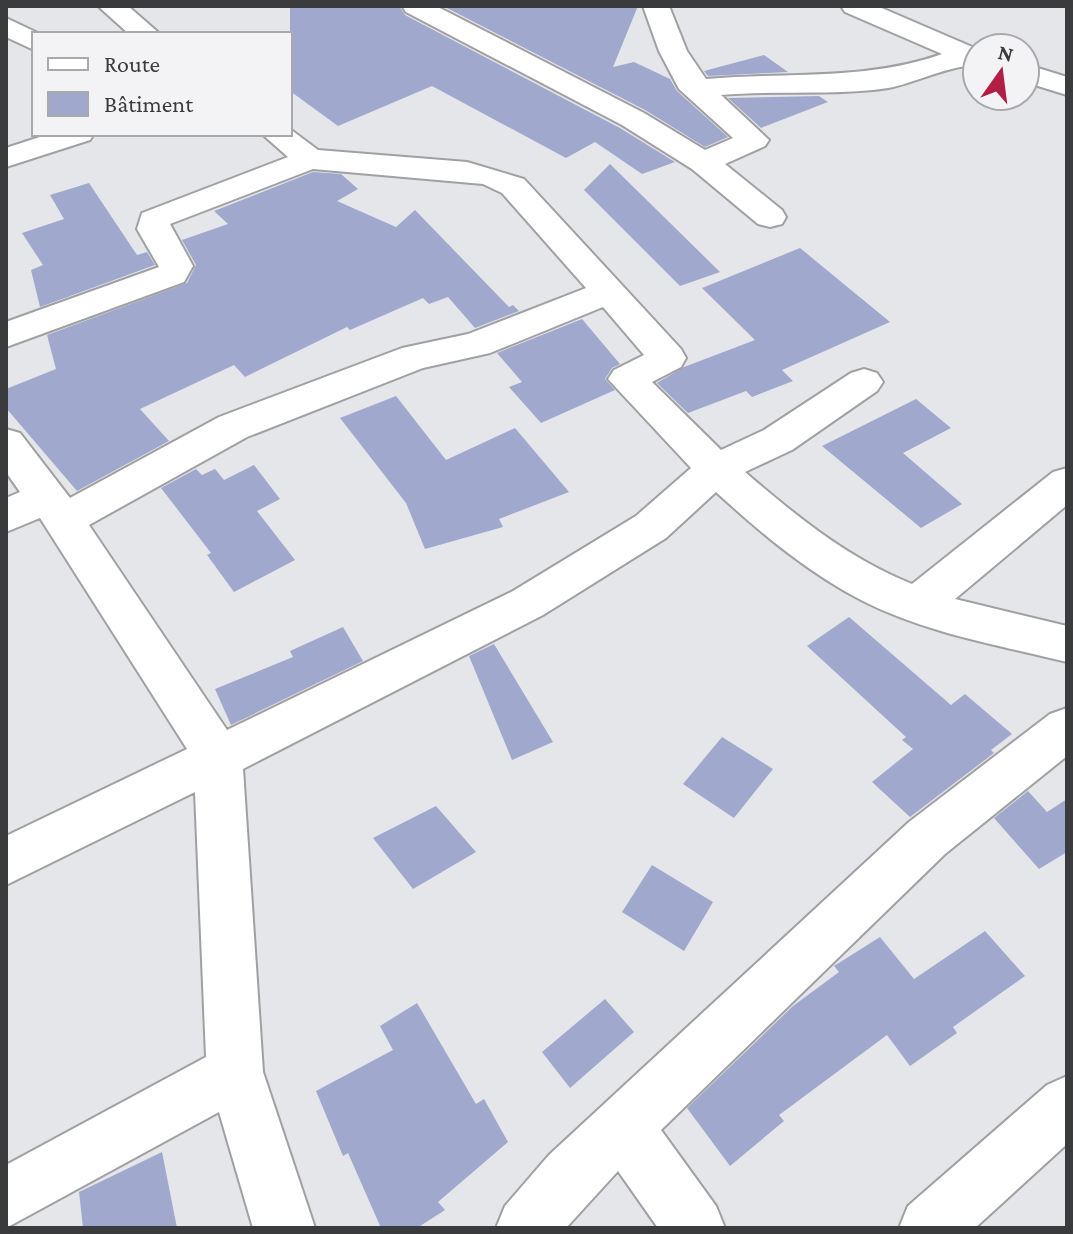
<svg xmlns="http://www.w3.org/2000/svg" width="1073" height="1234" viewBox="0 0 1073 1234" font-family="'Crimson Pro',serif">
	<rect width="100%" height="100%" fill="#e5e6e9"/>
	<!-- building -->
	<path fill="#a1a8ce" d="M 290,6 L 399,6 L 405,15 L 620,128 L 675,162 L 642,174 L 595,142 L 566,158 L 432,86 L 338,126 L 290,91 Z
		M 443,6 L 638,6 L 613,67 L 634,62 L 670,79 L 677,91 L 728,137 L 705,147 L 645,110 Z
		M 764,55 L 788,72 L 708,76 L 704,71 Z
		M 819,96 L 828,102 L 761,128 L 728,98 Z
		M 610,164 L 720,272 L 680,286 L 584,190 Z
		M 313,172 L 341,174 L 358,189 L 337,201 L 396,227 L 415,210 L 509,307 L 513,305 L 519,311 L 475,328 L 448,297 L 429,304 L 423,298 L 350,330 L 347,327 L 245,377 L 234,365 L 140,409 L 169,441 L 77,491 L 6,408 L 6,389 L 56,369 L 47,335 L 187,283 L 196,265 L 182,240 L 228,224 L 214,211 Z
		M 89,183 L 137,255 L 147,252 L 155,265 L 40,307 L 31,270 L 43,265 L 22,233 L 64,219 L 50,195 Z
		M 800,248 L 890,322 L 782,370 L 793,381 L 752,397 L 746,391 L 688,413 L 657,383 L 684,367 L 755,340 L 702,288 Z
		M 582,319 L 620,364 L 612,368 L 605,379 L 615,390 L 541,423 L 509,387 L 522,382 L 497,353 Z
		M 396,396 L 446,460 L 515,428 L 569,492 L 499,519 L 503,527 L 425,549 L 406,503 L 340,418 Z
		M 916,399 L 951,428 L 903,453 L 962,504 L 921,528 L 822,446 Z
		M 254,465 L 280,499 L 257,511 L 295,560 L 234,592 L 207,555 L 211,553 L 161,488 L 196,469 L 202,475 L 215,469 L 224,480 Z
		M 849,617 L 951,705 L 965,694 L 1012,734 L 991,750 L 994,753 L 910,817 L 872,782 L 913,749 L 902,740 L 906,737 L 807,646 Z
		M 343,627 L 363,661 L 231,725 L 215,689 L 293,657 L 290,651 Z
		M 494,644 L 553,742 L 512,760 L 469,656 Z
		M 722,737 L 773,769 L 734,818 L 683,784 Z
		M 1028,791 L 1047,812 L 1067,799 L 1067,852 L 1039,869 L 994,818 Z
		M 436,806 L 476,852 L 413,889 L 373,838 Z
		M 652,865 L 713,902 L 684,951 L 622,912 Z
		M 985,931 L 1025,976 L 953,1027 L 957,1033 L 910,1066 L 887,1035 L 779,1115 L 784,1121 L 730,1166 L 687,1108 L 793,1006 L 839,972 L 834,966 L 880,937 L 914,979 Z
		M 605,999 L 634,1032 L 570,1088 L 542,1052 Z
		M 417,1003 L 476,1104 L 484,1099 L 508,1142 L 438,1202 L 445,1210 L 417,1228 L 381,1228 L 348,1153 L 343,1156 L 316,1091 L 393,1050 L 380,1026 Z
		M 162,1152 L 177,1228 L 83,1228 L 79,1192 Z"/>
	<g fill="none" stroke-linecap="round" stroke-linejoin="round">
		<!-- minor casing -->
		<g stroke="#a0a0a3" stroke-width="4">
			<path id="minor" d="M 98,6 L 128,6 L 160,34 L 129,34 Z
				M 402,6 L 436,6 L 644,113 L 705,150 L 733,138 L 679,89 L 659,51 L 643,6 L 669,6 L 687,51 L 706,79 C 785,72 867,81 942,54 L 845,12 L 841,6 L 877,6 L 977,49 L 977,67 C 955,62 914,84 888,88 C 836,96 775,90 721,95 L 769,140 L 765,146 L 725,164 L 782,210 L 786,217 L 782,224 L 770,227 L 758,224 L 692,169 L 622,125 L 406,12 Z
				M 6,18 L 40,34 L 34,34 L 34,50 L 6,37 Z
				M 1025,64 L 1067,77 L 1067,95 L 1025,82 Z
				M 290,129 L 318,150 L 467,162 L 524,179 L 681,349 L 686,358 L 681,367 L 652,382 L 721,450 L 764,430 L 851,373 L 864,369 L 877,373 L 883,382 L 877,391 L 792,450 L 745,472 C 796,516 849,559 912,584 L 1053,472 L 1067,468 L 1067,505 L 955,599 L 1067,626 L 1067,662 C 998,645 926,633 863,601 C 808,573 761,533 716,492 L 666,538 L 543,615 L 243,769 L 263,1072 L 315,1228 L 253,1228 L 219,1112 L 6,1228 L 6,1165 L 206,1057 L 195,792 L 6,885 L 6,836 L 187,749 L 40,518 L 6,532 L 6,498 L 20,492 L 6,472 L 6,429 L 20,433 L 70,498 L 219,417 L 402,348 L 468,334 L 586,288 L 502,193 L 483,184 L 313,169 L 170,224 L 193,266 L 184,282 L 6,347 L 6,322 L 159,267 L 137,229 L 142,213 L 288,157 L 262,134 L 290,134 ZM 603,307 L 644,355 L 614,370 L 608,379 L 691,468 L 636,516 L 513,591 L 227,730 L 89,525 L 247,437 L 423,368 L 490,353 Z
				M 49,134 L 94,134 L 90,140 L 6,167 L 6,148 Z
				M 1067,708 L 1067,756 L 945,854 L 661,1130 L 716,1206 L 725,1228 L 658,1228 L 618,1171 L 566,1228 L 496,1228 L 505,1206 L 549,1155 L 909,822 L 1050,714 Z
				M 1067,1076 L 1067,1144 L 975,1228 L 899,1228 L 908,1206 L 1047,1085 Z"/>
		</g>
		<!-- minor -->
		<use href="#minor" fill="#fff" fill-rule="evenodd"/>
	</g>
	<!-- border -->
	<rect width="1073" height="1234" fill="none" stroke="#3a3b3c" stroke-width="16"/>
	<!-- legend -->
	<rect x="32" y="32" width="260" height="104" fill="#f3f3f6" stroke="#a9a9ac" stroke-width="2"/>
	<rect x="48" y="58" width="40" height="12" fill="#ffffff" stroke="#a9a9ac" stroke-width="2"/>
	<text x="104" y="72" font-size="24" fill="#3a3b3c">Route</text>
	<rect x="48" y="92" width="40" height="24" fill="#a1a8ce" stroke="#a9a9ac" stroke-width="2"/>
	<text x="104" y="112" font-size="24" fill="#3a3b3c">Bâtiment</text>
	<!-- north arrow -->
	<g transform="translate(1001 72) rotate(14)"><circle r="38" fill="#f3f3f6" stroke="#a9a9ac" stroke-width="2"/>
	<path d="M0-6L14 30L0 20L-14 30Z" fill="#b21f46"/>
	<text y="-12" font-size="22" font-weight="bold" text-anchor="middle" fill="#3a3b3c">N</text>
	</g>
</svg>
